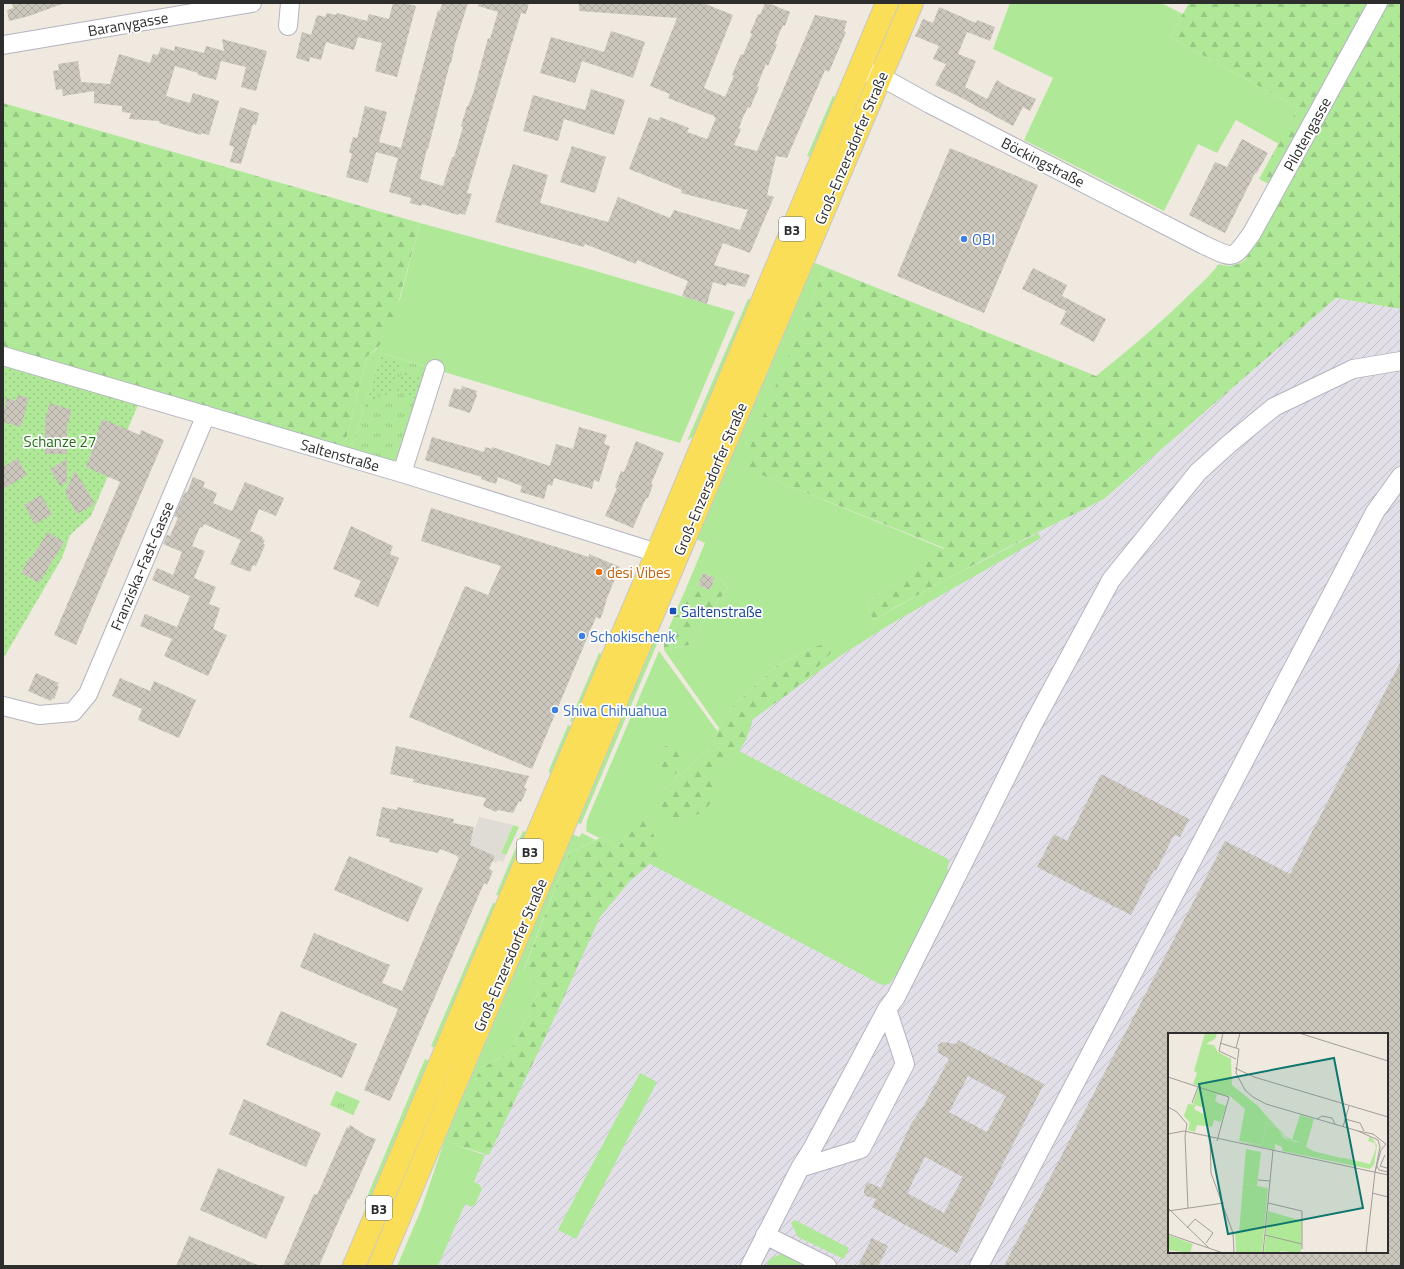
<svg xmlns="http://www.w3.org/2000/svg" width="1404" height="1269" viewBox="0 0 1404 1269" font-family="'Titillium Web',sans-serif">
	<defs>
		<pattern id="industrial-furrows" width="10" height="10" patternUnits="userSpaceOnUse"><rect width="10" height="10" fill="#e2dfe8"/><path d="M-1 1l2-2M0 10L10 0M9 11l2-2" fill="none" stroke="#c2c0c7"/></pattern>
		<pattern id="forest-firs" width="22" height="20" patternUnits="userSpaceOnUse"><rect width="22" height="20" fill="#afe998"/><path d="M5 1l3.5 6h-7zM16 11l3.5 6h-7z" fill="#97c883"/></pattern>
		<pattern id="park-tufts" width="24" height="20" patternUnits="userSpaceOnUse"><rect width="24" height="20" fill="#afe998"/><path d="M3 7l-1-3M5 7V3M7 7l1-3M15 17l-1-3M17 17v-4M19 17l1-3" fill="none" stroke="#97c883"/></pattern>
		<pattern id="garden-dots" width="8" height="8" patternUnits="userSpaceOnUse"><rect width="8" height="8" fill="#afe998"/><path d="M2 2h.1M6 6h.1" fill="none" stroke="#97c883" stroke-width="1.8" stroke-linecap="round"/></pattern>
		<pattern id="building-cross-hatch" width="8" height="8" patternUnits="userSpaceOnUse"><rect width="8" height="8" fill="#cbc7bd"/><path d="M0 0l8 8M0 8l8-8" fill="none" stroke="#afaba3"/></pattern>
	</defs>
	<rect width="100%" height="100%" fill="#efe9df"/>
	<!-- industrial -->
	<path fill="url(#industrial-furrows)" fill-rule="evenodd" d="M 1336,298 L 1401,309 L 1401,1266 L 432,1266 L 605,863 L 669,807 L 713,741 L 779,685 L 979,562 L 1104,499 ZM 1169,1034 L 1387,1034 L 1387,1252 L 1169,1252 Z"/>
	<!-- grass -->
	<path fill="#afe998" d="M 1010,3 L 1161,3 L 1183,14 L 1170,37 L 1298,108 L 1279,144 L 1236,120 L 1217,153 L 1198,144 L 1164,211 L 1024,140 L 1053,78 L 993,49 Z
		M 833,96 L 838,98 L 813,158 L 807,156 Z
		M 420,223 L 582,267 L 735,312 L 680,443 L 381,353 L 351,450 L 344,448 L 367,356 L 376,350 L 400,299 Z
		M 810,261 L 825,267 L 743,467 L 944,549 L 867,603 L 873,621 C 926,589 982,561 1038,533 L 1041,538 L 889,625 L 840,656 L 788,694 L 815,670 L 833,651 L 811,648 L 777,666 L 733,706 L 719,728 L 664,650 L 689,645 L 709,614 L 727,589 L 723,580 L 715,578 L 703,573 L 698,585 L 687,589 L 684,593 L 705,543 L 694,538 Z
		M 748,299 L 753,300 L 696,434 L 687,441 Z
		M 652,639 L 656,641 L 657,644 L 581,824 L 575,822 Z
		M 659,651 L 718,732 L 712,746 L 664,790 L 736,756 L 739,751 L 948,859 L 949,863 L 947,869 L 951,872 L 911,954 L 889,984 L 882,985 L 650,864 L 653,861 L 626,835 L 618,848 L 602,837 L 599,838 L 586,831 L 587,820 Z
		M 599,653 L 604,655 L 575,723 L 570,721 Z
		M 568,725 L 573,727 L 553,775 L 549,772 L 549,770 Z
		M 513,825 L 519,827 L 506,855 L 501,853 Z
		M 523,831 L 528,833 L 501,896 L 496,895 Z
		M 570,833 L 579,837 L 582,833 L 595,840 L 569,853 L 524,969 L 539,990 L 510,1052 L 480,1069 L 449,1143 L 485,1155 L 474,1182 L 480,1185 L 482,1189 L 475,1205 L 471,1207 L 465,1204 L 438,1266 L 397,1266 L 421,1210 L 444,1142 Z
		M 493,903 L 498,904 L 436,1049 L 431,1046 Z
		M 425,1059 L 430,1061 L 370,1203 L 365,1204 L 364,1204 Z
		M 640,1073 L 657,1082 L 576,1239 L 558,1230 Z
		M 795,1220 L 849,1248 L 844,1259 L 798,1237 L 791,1223 Z
		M 783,1253 L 809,1266 L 766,1266 L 770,1259 Z"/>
	<!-- forest -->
	<path fill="url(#forest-firs)" d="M 1189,3 L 1401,3 L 1401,309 L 1336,298 L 1104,499 L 979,562 L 894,608 L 873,621 L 867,603 L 944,548 L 742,467 L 825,267 L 1096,376 C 1127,351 1157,326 1185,299 C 1196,288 1209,277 1219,264 C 1228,267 1237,266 1245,260 L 1284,192 L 1259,179 L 1298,108 L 1170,37 Z
		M 3,103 L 420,223 L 392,326 C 385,339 379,348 367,356 L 344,448 L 3,346 Z
		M 715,578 L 723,580 L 727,589 L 709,614 L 689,645 L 664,650 L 664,639 L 684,593 L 687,589 L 698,585 L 710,590 Z
		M 831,642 L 833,651 L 815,670 L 788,694 L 753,719 L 746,740 L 736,756 L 709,769 L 723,785 L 704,812 L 682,820 L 665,818 L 657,806 L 664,790 L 712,746 L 720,726 L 733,706 L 777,666 L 811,648 Z
		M 665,746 L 675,747 C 682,756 684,760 680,771 L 673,775 L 660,771 L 656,764 L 660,753 Z
		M 644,819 L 651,828 L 662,857 L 653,861 L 630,881 L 600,917 L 553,1021 L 489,1155 L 448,1143 L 480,1069 L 510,1052 L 539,990 L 524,970 L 569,853 L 602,837 L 618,848 L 626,835 Z"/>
	<!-- park -->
	<path fill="url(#park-tufts)" d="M 381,353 L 427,367 L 397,459 L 391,462 L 351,450 Z
		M 336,1091 L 360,1101 L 353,1115 L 330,1105 Z"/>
	<!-- garden -->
	<path fill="url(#garden-dots)" d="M 381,356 L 401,362 L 390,397 L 378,393 L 376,401 L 368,398 Z
		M 3,364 L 138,405 L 91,516 L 70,535 L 62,558 L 3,659 Z
		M 402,371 L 422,377 L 415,398 L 396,392 Z"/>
	<!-- plaza -->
	<path fill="#dfdcd6" d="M 479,817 L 513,825 L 501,853 L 506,855 L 503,862 L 498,860 L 496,863 L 493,862 L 495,856 L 466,847 L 469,840 L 471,840 Z"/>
	<!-- building -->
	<path fill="url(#building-cross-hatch)" fill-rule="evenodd" d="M 12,3 L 62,3 L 62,4 L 29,16 L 9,21 L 7,10 L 13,8 Z
		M 393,3 L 405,3 L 416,6 L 397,77 L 375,71 L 382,43 L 358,37 L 354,50 L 326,42 L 321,60 L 310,57 L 309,62 L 296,58 L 302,32 L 311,35 L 317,15 L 325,17 L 327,13 L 336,15 L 337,13 L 367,21 L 369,14 L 389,19 Z
		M 442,3 L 468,3 L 455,44 L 451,63 L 450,63 L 428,149 L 427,148 L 420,179 L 443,186 L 452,157 L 454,157 L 463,127 L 461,126 L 467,106 L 468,106 L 473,94 L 488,38 L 490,39 L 498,12 L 478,6 L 479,3 L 529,3 L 526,14 L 521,13 L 493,106 L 467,193 L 472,194 L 465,215 L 459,213 L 458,215 L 422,204 L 421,206 L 410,203 L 411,198 L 389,192 L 398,158 L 376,152 L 368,183 L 346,177 L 352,154 L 349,152 L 353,137 L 357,138 L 365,106 L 387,112 L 379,142 L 401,148 L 438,10 L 440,11 Z
		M 579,3 L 703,3 L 733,15 L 704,88 L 725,97 L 734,76 L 732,75 L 741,54 L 743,55 L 752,34 L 750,33 L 754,24 L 758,14 L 760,15 L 765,3 L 768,3 L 790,12 L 785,26 L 783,25 L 779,34 L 775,44 L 777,45 L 768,66 L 766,64 L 757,86 L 759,87 L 750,108 L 748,107 L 743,117 L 739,128 L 741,129 L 734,145 L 757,151 L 815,15 L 847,21 L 844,31 L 846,32 L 829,72 L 825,70 L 787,158 L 776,156 L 767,195 L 774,197 L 750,253 L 723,243 L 714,265 L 750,275 L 745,287 L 727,283 L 726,286 L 713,282 L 707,304 L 682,296 L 688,281 L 637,260 L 636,264 L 585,244 L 584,247 L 495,222 L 513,164 L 548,175 L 540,203 L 608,222 L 618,197 L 670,218 L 674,210 L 740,230 L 748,210 L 681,193 L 682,190 L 629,169 L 649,117 L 659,121 L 660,117 L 679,124 L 689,128 L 687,132 L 707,139 L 716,118 L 714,117 L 714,116 L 668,98 L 670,94 L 650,86 L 677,18 L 579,11 Z
		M 939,7 L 976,23 L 977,20 L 995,27 L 990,41 L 967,32 L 958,54 L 976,61 L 965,87 L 987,99 L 997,80 L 1006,86 L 1036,99 L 1030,111 L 1023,107 L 1013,126 L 960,97 L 935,85 L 946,64 L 933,59 L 939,46 L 915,36 L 923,19 L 933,23 Z
		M 611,31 L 645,42 L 633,78 L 582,61 L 575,83 L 540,73 L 551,37 L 604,52 Z
		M 222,39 L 267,51 L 256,91 L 241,87 L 246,67 L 221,61 L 216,80 L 198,75 L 198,73 L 175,66 L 166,96 L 190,103 L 193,93 L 219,101 L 209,135 L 201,133 L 201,135 L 159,123 L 160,121 L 129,119 L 131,113 L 122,112 L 122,106 L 94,103 L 94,91 L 63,96 L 62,89 L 56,90 L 53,71 L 59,70 L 58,64 L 78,61 L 81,82 L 110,84 L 119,54 L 150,63 L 153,54 L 158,55 L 161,47 L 174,51 L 175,46 L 204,53 L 206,46 L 224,51 Z
		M 591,89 L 625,100 L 614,135 L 564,119 L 558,141 L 523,131 L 533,95 L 585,110 Z
		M 240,107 L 259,113 L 256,125 L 253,124 L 241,164 L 230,162 L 234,147 L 229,145 Z
		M 1242,139 L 1268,153 L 1256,174 L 1255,173 L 1225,233 L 1189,215 L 1215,162 L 1227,167 Z
		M 572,146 L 606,157 L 595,193 L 560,182 Z
		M 950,148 L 1038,185 L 984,313 L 897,276 Z
		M 1033,268 L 1067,285 L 1062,296 L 1106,319 L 1094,342 L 1060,324 L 1066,311 L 1022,289 Z
		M 462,386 L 477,391 L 476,394 L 477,395 L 470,413 L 448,406 L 454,388 L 461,390 Z
		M 18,395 L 29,398 L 21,427 L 3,422 L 3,413 L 7,398 L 16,401 Z
		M 50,403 L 72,410 L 67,427 L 67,454 L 45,454 L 45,420 Z
		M 103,419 L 140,435 L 141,430 L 164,440 L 76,645 L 54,635 L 120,482 L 86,467 L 96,441 L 94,440 Z
		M 579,427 L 607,435 L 604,444 L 610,446 L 599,482 L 594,480 L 592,489 L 554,478 L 552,486 L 548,484 L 544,499 L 520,492 L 522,486 L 498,477 L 496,484 L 481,479 L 482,477 L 425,460 L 432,437 L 484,452 L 485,447 L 492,449 L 492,447 L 550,466 L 556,444 L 573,449 Z
		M 636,441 L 664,453 L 651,484 L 653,485 L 648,498 L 646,498 L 633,528 L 605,516 L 617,488 L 615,487 L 621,471 L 624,472 Z
		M 18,458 L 27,475 L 3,489 L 3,467 Z
		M 67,459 L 67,482 L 60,486 L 50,469 Z
		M 75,470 L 95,504 L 77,514 L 65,493 Z
		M 193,477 L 205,482 L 203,487 L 217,493 L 213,503 L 232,511 L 245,482 L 284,498 L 276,516 L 259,509 L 250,531 L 263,537 L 262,539 L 265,540 L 263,544 L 265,545 L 256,566 L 253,565 L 250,572 L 230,564 L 241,540 L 204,524 L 202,528 L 200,527 L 192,546 L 205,551 L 194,578 L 216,587 L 209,604 L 220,608 L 213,629 L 227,635 L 208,676 L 164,656 L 172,639 L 140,626 L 145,614 L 177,627 L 190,596 L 152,580 L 157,568 L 173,575 L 182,552 L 163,544 L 167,535 L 170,536 L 178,518 L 174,516 L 185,492 L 187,493 Z
		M 41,495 L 52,514 L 35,524 L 24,505 Z
		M 431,508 L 589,557 L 589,554 L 620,567 L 607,598 L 603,612 L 600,619 L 596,617 L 532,769 L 409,717 L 465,586 L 488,595 L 501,566 L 421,541 Z
		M 351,526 L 393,546 L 390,554 L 399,558 L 378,607 L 354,596 L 361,581 L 333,569 Z
		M 48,532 L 64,542 L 39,583 L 21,573 L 30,557 L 32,557 Z
		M 703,573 L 715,578 L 710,590 L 698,585 Z
		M 1401,661 L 1401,1266 L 1004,1266 L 1225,841 L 1290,874 ZM 1169,1034 L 1387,1034 L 1387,1252 L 1169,1252 Z
		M 36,673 L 59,683 L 57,686 L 59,686 L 54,699 L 52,698 L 51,701 L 28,691 Z
		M 120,678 L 150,691 L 154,681 L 196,700 L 179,738 L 138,720 L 142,709 L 112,696 Z
		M 396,746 L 529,776 L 524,788 L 527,789 L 521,802 L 519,801 L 513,813 L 498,810 L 496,812 L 483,806 L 486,798 L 413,782 L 414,779 L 390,774 Z
		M 1101,774 L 1189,819 L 1180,837 L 1174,835 L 1156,871 L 1154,870 L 1131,915 L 1037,867 L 1054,834 L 1067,841 Z
		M 382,807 L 397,810 L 397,807 L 454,819 L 453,823 L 474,827 L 470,845 L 495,856 L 489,869 L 493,871 L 487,885 L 484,883 L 390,1101 L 364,1090 L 398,1009 L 300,967 L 314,933 L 390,965 L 382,983 L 402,991 L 437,907 L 459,858 L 457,857 L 458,856 L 440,849 L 438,853 L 389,842 L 390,839 L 376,836 Z
		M 349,856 L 423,888 L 408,922 L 334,890 Z
		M 281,1011 L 357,1044 L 342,1078 L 266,1045 Z
		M 958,1040 L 1044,1084 L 957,1253 L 872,1207 L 876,1199 L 866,1196 L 864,1193 L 864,1190 L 867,1182 L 881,1188 L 912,1122 L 923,1107 L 949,1059 L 939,1053 L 938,1051 L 938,1045 L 942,1042 L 957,1044 ZM 968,1076 L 1006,1096 L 987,1132 L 949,1112 ZM 925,1157 L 963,1177 L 944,1213 L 907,1193 Z
		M 244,1099 L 321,1133 L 306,1167 L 229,1134 Z
		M 350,1125 L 367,1136 L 376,1139 L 349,1200 L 348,1199 L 319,1266 L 283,1266 L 314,1194 L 317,1195 L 347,1127 L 349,1128 Z
		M 218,1168 L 285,1197 L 266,1239 L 200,1210 Z
		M 189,1236 L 260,1266 L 176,1266 Z
		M 872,1238 L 888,1246 L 878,1266 L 858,1266 Z"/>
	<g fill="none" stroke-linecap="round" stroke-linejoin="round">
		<!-- minor casing -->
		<g stroke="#b3b4c1" stroke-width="20">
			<path id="minor" d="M 288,26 L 290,3
				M 3,45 L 252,3
				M 859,69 L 881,77 L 930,104 L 1204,245 C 1235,259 1232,261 1252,233 L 1378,3
				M 3,356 L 402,473 L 670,557
				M 402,473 L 435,369
				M 3,706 L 39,715 L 73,712 L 88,694 L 206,415
				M 800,1168 L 861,1149 L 905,1064 L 887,1009
				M 765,1235 L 827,1266
				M 750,1266 L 800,1168 L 811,1151 L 887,1009 L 896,997 L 1032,726 L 1111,580 L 1198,472 L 1229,444 L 1274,407 L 1353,369 L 1401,361
				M 979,1266 L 1375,512 L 1401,476"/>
		</g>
		<!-- major casing -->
		<g stroke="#c8c8c8" stroke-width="24">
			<path id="major" d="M 354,1266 L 657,553 L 887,3
				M 379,1266 L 676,559 L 912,3"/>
		</g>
		<!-- minor -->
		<use href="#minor" stroke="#fff" stroke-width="18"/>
		<!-- major -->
		<use href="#major" stroke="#fbde58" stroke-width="22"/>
	</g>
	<!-- markers -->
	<g fill="#3f7fe0" stroke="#fff" stroke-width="1.5">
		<circle cx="964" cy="239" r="4"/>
		<circle cx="582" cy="636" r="4"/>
		<circle cx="555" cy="710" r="4"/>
	</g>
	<circle fill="#e8710a" stroke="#fff" stroke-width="1.5" cx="599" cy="572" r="4"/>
	<rect fill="#1a4fb4" stroke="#fff" stroke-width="1.5" x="669" y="607" width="8" height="8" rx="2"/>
	<g text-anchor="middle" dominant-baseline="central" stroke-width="3.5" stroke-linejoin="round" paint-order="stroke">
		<!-- shield labels -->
		<g fill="#fff" stroke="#6c6c6c" stroke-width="1">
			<rect x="779" y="217" width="26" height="24" rx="3"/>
			<rect x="517" y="839" width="26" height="24" rx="3"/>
			<rect x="366" y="1196" width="26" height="24" rx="3"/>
		</g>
		<g font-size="14" font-weight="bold" fill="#2d2d2d">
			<text x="792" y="229">B3</text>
			<text x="530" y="851">B3</text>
			<text x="379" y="1208">B3</text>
		</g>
		<!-- street labels -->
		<g font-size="15" fill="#2d2d2d" stroke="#fff">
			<text transform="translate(128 24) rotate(-10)">Baranygasse</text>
			<text transform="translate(1307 134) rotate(-61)">Pilotengasse</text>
			<text transform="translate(851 148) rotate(-67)">Groß-Enzersdorfer Straße</text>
			<text transform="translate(1043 162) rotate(27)">Böckingstraße</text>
			<text transform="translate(340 455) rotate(16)">Saltenstraße</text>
			<text transform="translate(710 479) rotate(-67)">Groß-Enzersdorfer Straße</text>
			<text transform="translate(142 566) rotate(-67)">Franziska-Fast-Gasse</text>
			<text transform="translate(510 955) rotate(-67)">Groß-Enzersdorfer Straße</text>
		</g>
		<!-- shop labels -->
		<g font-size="15" fill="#366cbe" stroke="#fff" text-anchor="start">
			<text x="972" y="239">OBI</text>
			<text x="590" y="636">Schokischenk</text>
			<text x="563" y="710">Shiva Chihuahua</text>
		</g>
		<!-- park labels -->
		<g font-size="15" fill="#237115" stroke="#fff">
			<text x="60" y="441">Schanze 27</text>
		</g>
		<!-- food labels -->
		<g font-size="15" fill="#c56008" stroke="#fff" text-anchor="start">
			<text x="607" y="572">desi Vibes</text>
		</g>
		<!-- transit labels -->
		<g font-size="15" fill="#164399" stroke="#fff" text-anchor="start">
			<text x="681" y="611">Saltenstraße</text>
		</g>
	</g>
	<!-- overview -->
	<g transform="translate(1168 1033)">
		<rect width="220" height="220" fill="#efe9df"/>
		<path d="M 44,60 L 49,62 L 47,67 L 50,70 L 58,73 L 53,89 L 46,87 L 44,94 L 29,92 L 27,99 L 20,97 L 22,90 L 16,83 L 20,71 L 28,72 L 26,76 L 35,81 ZM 95,79 L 117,103 L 111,99 L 115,104 L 132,114 L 132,109 L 124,107 L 132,82 L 146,86 L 138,114 L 134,115 L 139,123 L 152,125 L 154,123 L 172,129 L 173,125 L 176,125 L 202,131 L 208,115 L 207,110 L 200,108 L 202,103 L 209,112 L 206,132 L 202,136 L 114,118 L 114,114 L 107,111 L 107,117 L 71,109 L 94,112 L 99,89 L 108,95 ZM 78,116 L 93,119 L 89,153 L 100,155 L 75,151 ZM 0,202 L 25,211 L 22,220 L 0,217 Z" fill="#afe998"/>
		<path d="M 37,0 L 49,0 L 47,6 L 38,11 L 46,12 L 50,19 L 63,26 L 64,52 L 90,73 L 108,95 L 99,89 L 94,112 L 71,108 L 77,76 L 62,63 L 44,61 L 39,76 L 25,71 L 31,53 L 25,51 L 29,40 L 26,38 ZM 111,99 L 127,109 L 132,109 L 133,113 L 125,115 L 127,112 ZM 137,113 L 145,118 L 173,125 L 172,129 L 154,123 L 152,125 L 139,123 L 134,115 ZM 75,151 L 100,155 L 94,220 L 68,220 L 67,199 L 71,200 Z" fill="#afe998"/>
		<path d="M 100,178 L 134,188 L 133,220 L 112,218 L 112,220 L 96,220 Z" fill="#afe998"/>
		<path fill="none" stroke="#a19e98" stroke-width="1" d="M 55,0 L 51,18 L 68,26M 131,0 L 220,28M 52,10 L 71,16 L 68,40 L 77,57 L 85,64 L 98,71 L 190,98 L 210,107 L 212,114 L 207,139M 68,15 L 72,0M 67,35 L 86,44 L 220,84M 0,44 L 61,64 L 49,108M 24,70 L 30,54M 0,74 L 9,79 L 19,91 L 17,103 L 20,175M 149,86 L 154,83 L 164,85 L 167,91M 177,86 L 192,90 L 196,98M 175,94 L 181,73M 190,98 L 205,101 L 218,111 L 213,117 L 207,139 L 198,220M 0,101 L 16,98 L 220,142M 42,104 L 43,140 L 65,200 L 66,220M 217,122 L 212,133 L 219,135M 209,133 L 211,137 L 220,139M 90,147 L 102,148M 204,160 L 220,164M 100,170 L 134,178 L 134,216M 0,175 L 41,215M 0,178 L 56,170M 19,195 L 27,186 L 45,200 L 38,210M 0,201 L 55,220M 97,202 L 134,211M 95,220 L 105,117"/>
		<path fill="#0f766e" fill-opacity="0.15" stroke="#0f766e" stroke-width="2" d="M 166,25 L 195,175 L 60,201 L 31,51 Z"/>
		<rect width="220" height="220" fill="none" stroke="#2d2d2d" stroke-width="2"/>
	</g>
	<!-- border -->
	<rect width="1404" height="1269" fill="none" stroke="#2d2d2d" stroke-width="8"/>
</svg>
